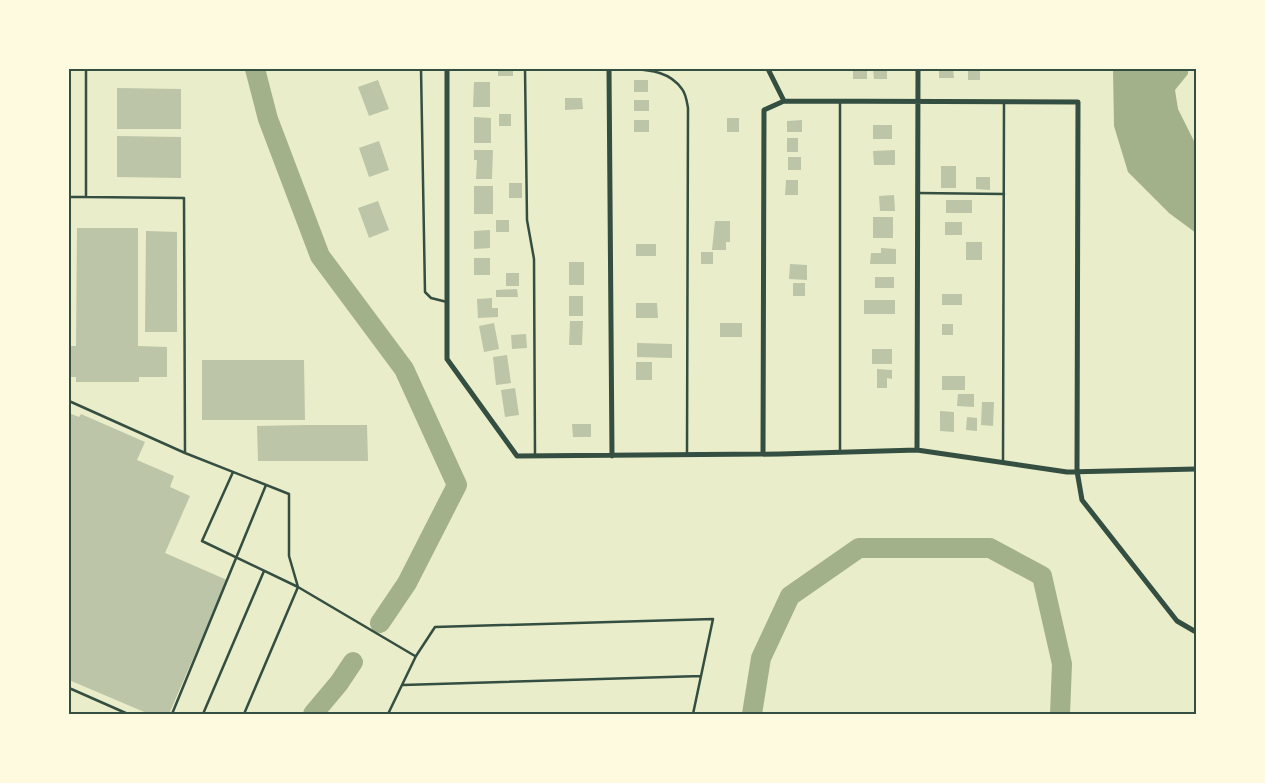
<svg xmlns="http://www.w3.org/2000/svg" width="1265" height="783" viewBox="0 0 1265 783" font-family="'Exo 2',sans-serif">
	<rect width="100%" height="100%" fill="#e9edc9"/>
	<!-- water -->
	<path fill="#a3b18a" d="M 1113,69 L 1188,69 L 1188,74 L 1175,90 L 1178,109 L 1196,145 L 1196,233 L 1169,213 L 1128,172 L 1114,126 Z"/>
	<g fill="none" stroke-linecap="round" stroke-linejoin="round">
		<!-- river -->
		<path stroke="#a3b18a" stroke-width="20" d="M 255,69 L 268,119 L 320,256 L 404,369 L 457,485 L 407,583 L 380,623
			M 313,714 L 339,683 L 353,662
			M 752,714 L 761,658 L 790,596 L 859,548 L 990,548 L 1042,576 L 1062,664 L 1060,714"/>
	</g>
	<!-- building -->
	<path fill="#bcc5a7" d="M 498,69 L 513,69 L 513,76 L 498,76 Z
		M 853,69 L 867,69 L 867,79 L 853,79 Z
		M 873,69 L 887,69 L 887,79 L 874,79 Z
		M 939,69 L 953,69 L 954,78 L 939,78 Z
		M 960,69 L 980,69 L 980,80 L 968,80 L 968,71 L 960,71 Z
		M 378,80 L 389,109 L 369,116 L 358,87 Z
		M 634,80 L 648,80 L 648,92 L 634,92 Z
		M 474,82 L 490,82 L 490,107 L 473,107 Z
		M 117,88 L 181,89 L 181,129 L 117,129 Z
		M 565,98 L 582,98 L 583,109 L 565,110 Z
		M 634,100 L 649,100 L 649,111 L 634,111 Z
		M 499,114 L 511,114 L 511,126 L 499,126 Z
		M 474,117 L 491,118 L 491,143 L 474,143 Z
		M 727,118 L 739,118 L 739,132 L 727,132 Z
		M 634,120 L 649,120 L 649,132 L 634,132 Z
		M 802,120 L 802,132 L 787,132 L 787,121 Z
		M 873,125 L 892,125 L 892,139 L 873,139 Z
		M 117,136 L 181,137 L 181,178 L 117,177 Z
		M 787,138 L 798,138 L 798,152 L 787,152 Z
		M 379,141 L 389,170 L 369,177 L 359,148 Z
		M 474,150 L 493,150 L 492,179 L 476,179 L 477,160 L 474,160 Z
		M 895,150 L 895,165 L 874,165 L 873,151 Z
		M 788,157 L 801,157 L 801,170 L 788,170 Z
		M 941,166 L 956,166 L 956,188 L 941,188 Z
		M 976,177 L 990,177 L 990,190 L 976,189 Z
		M 786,180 L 798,180 L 798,195 L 785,195 Z
		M 509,183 L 522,183 L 522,198 L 509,198 Z
		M 474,186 L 493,186 L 493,214 L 474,214 Z
		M 894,195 L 895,211 L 880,211 L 879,196 Z
		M 946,200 L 972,200 L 972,213 L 946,213 Z
		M 378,201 L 389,230 L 369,238 L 358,208 Z
		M 873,217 L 893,217 L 893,238 L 873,238 Z
		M 496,220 L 509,220 L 509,232 L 496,232 Z
		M 715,221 L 730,221 L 730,242 L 726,242 L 726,250 L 712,250 Z
		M 945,222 L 962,222 L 962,235 L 945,235 Z
		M 77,228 L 138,228 L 138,346 L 167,347 L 167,377 L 139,377 L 139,382 L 76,382 L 76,377 L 69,377 L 69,346 L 76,346 Z
		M 490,230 L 490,248 L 474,249 L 474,231 Z
		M 146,231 L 177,232 L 177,332 L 145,332 Z
		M 966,242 L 982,242 L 982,260 L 966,260 Z
		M 636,244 L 656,244 L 656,256 L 636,256 Z
		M 881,248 L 896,249 L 896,264 L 870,264 L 871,253 L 881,253 Z
		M 701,252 L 713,252 L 713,264 L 701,264 Z
		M 474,258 L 490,258 L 490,275 L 474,275 Z
		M 569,262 L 584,262 L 584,285 L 569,285 Z
		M 790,264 L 807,265 L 807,280 L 789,279 Z
		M 506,273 L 519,273 L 519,286 L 506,286 Z
		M 875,277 L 894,277 L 894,288 L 875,288 Z
		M 793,283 L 805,283 L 805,296 L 793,296 Z
		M 517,289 L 518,297 L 496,297 L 496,290 Z
		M 942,294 L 962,294 L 962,305 L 942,305 Z
		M 569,296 L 583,296 L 583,316 L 569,316 Z
		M 492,298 L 492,308 L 498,308 L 498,317 L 478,318 L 477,299 Z
		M 864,300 L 895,300 L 895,314 L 864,314 Z
		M 636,303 L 657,303 L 658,318 L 636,318 Z
		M 570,321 L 583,321 L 582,345 L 569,345 Z
		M 494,323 L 499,349 L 484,352 L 479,326 Z
		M 720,323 L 742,323 L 742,337 L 720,337 Z
		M 942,324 L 953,324 L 953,335 L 942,335 Z
		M 526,334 L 527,348 L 512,349 L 511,335 Z
		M 637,343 L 672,344 L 672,358 L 637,357 Z
		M 872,349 L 892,349 L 892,364 L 872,364 Z
		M 507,355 L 511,383 L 496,385 L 493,357 Z
		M 202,360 L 304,360 L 305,420 L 202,420 Z
		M 636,362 L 652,362 L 652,380 L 636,380 Z
		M 877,369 L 892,370 L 892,379 L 887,378 L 887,388 L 877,388 Z
		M 942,376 L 965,376 L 965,390 L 942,390 Z
		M 515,388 L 519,415 L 505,417 L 501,390 Z
		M 958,394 L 974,394 L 974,407 L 957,406 Z
		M 982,402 L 994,402 L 993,426 L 981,425 Z
		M 940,411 L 954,412 L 954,432 L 940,431 Z
		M 69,413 L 79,417 L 81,414 L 145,442 L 137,460 L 174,476 L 170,487 L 190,496 L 165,553 L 227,580 L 169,714 L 149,714 L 69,680 Z
		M 967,417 L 977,418 L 977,431 L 966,430 Z
		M 572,424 L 591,424 L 591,437 L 573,437 Z
		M 304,425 L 367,425 L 368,461 L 258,461 L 257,426 Z"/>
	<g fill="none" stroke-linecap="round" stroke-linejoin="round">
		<!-- service -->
		<path stroke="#344e41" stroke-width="2.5" d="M 421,69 L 425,292 L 431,298 L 447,302
			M 525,69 L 527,220 L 534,259 L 535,456
			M 632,69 C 651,70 670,72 682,89 C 686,94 687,102 688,108 L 687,454
			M 840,103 L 840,451
			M 918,193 L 1004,194
			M 69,197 L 86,197 L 86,69
			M 69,401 L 185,453 L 184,198 L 86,197
			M 185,453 L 289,494 L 289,556 L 298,587 L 244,714
			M 1003,463 L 1004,102
			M 233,472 L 202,541 L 298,587 L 415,656
			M 403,685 L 701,676
			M 69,688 L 128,714
			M 172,714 L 266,485
			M 203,714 L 264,571
			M 388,714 L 416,656 L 435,627 L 713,619 L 693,714"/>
		<!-- minor -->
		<path stroke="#344e41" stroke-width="5" d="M 447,69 L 447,359 L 517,456 L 780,454 L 917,450 L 1067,472 L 1196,469
			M 609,69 L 612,456
			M 768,69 L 784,101
			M 917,450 L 918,69
			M 763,454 L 764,110 L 784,101 L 1078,102 L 1077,471 L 1082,500 L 1177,621 L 1196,632"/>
	</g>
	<!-- border -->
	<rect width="1265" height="783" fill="none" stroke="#fefae0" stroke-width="140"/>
	<rect x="70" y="70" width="1125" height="643" fill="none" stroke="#344e41" stroke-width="2"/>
</svg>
